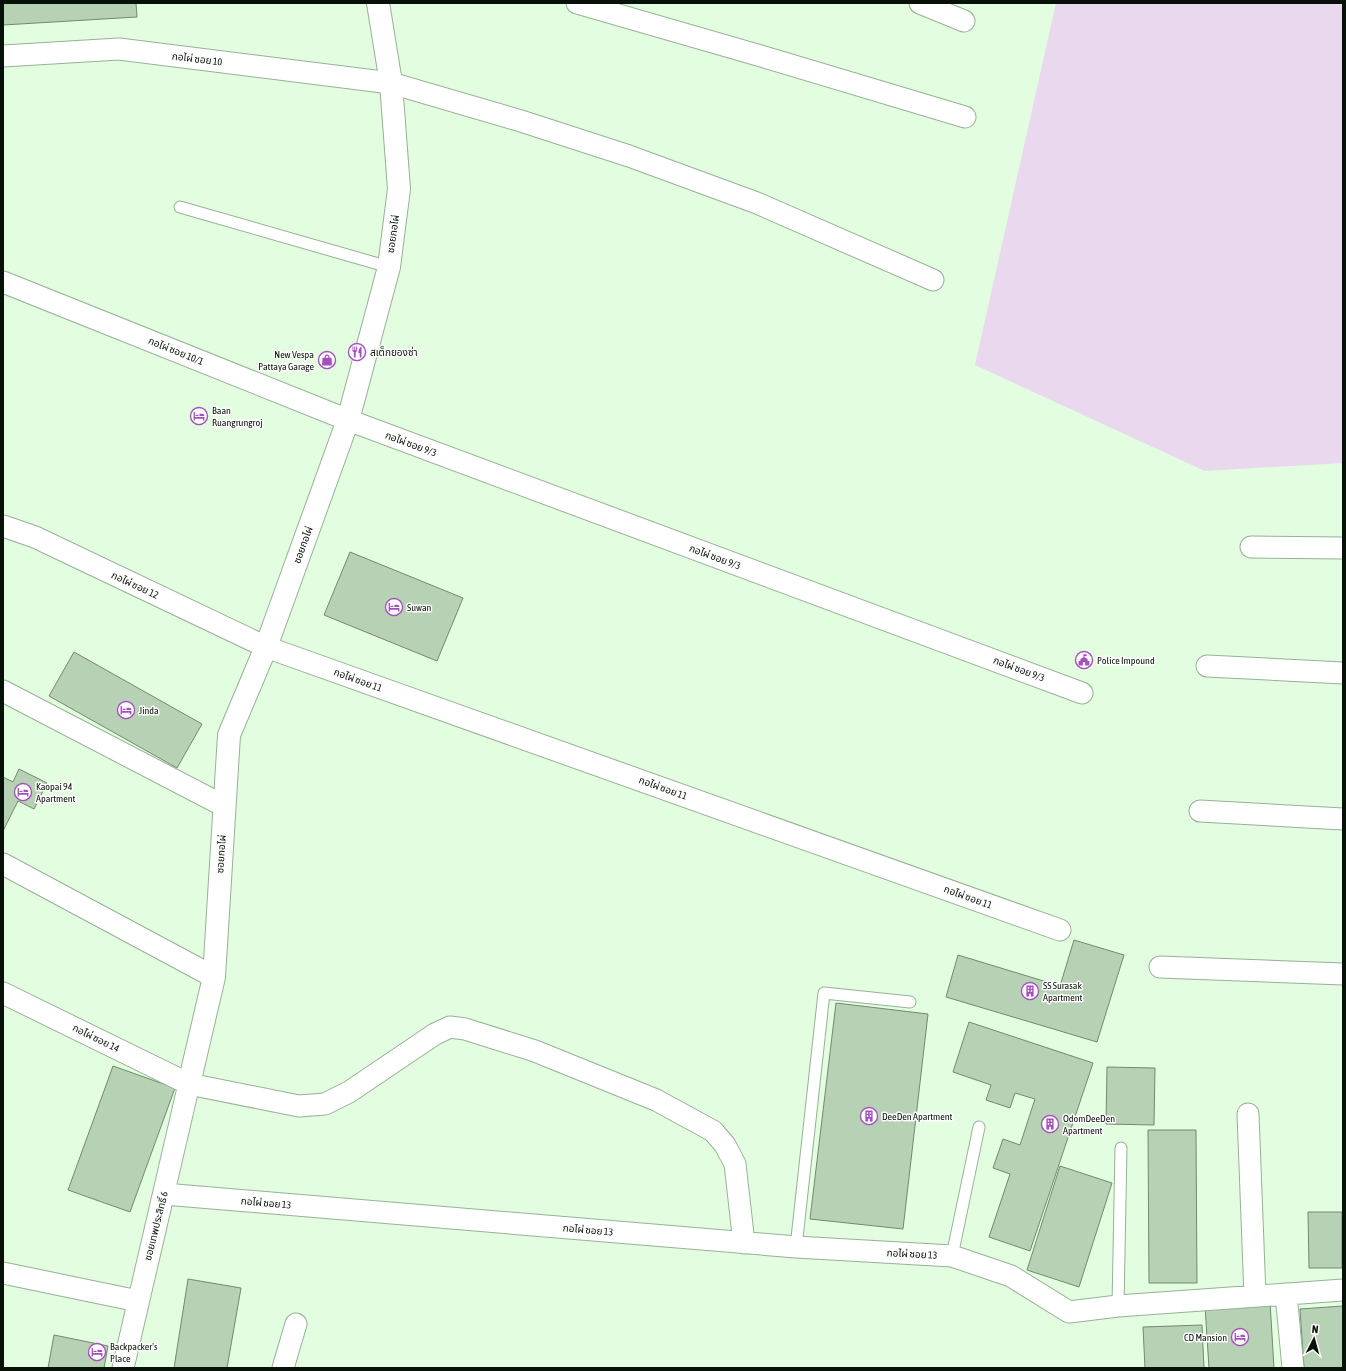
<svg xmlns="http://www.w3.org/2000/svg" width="1346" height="1371" viewBox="0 0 1346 1371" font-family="'Asap Condensed','Noto Sans Thai',sans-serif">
	<rect width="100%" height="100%" fill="#e2fddf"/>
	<!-- green -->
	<path fill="#e9d8ee" d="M 1056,3 L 1343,3 L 1343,463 L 1205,471 L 975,365 Z"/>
	<!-- building -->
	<path fill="#b7d1b5" stroke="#718a70" d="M 3,3 L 136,3 L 137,17 L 3,25 Z
		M 350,552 L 463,598 L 437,661 L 324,615 Z
		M 74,652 L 202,724 L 177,768 L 49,696 Z
		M 19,769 L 47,783 L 34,809 L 18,801 L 3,831 L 3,777 L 13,782 Z
		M 1074,940 L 1124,955 L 1097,1042 L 946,997 L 958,955 L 1060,986 Z
		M 836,1003 L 928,1014 L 903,1229 L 810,1219 Z
		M 969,1022 L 1093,1063 L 1030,1251 L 989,1237 L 1010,1174 L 993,1168 L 1003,1139 L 1020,1145 L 1035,1099 L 1015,1093 L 1010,1108 L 986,1100 L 991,1085 L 953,1072 Z
		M 113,1066 L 175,1088 L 130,1212 L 68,1190 Z
		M 1107,1067 L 1155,1068 L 1154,1125 L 1106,1124 Z
		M 1148,1130 L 1196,1130 L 1197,1283 L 1149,1283 Z
		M 1060,1166 L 1112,1183 L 1079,1287 L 1027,1270 Z
		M 1308,1212 L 1342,1212 L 1342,1268 L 1309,1268 Z
		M 188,1279 L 241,1288 L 227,1368 L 174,1368 Z
		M 1270,1302 L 1274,1368 L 1209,1368 L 1205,1306 Z
		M 1343,1306 L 1343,1368 L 1304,1368 L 1300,1309 Z
		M 1202,1325 L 1204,1368 L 1145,1368 L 1143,1327 Z
		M 54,1335 L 108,1346 L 104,1368 L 48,1368 Z"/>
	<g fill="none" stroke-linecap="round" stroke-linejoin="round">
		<!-- service casing -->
		<g stroke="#97b196" stroke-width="13">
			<path id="service" d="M 180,207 L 389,267
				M 796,1247 L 824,993 L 910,1002
				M 952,1256 L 979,1127
				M 1118,1306 L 1121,1148"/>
		</g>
		<!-- minor casing -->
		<g stroke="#97b196" stroke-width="23">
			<path id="minor" d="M 577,3 L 761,56 L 965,117
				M 920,3 L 964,21
				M 3,56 L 119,49 L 391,83 L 521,121 L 629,156 L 757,203 L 933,280
				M 3,282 L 348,420 L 1082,693
				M 3,526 L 35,537 L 266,647 L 1060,930
				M 1251,547 L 1343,548
				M 1207,666 L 1343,673
				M 3,691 L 224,806
				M 1200,811 L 1343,819
				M 3,864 L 214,977
				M 1160,967 L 1343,974
				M 3,993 L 189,1084 L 299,1106 L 325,1104 L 349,1092 L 435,1034 L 450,1027 L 465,1029 L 535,1051 L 656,1100 L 713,1131 L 725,1145 L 735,1164 L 744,1243
				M 1248,1114 L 1255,1296
				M 164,1194 L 796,1247 L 952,1256 L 1011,1276 L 1069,1312 L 1118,1306 L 1343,1290
				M 3,1273 L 138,1301
				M 1286,1294 L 1293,1368
				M 123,1368 L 189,1084
				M 283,1368 L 296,1324"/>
		</g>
		<!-- tertiary casing -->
		<g stroke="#97b196" stroke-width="24">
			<path id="tertiary" d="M 189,1084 L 214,977 L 229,735 L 266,647 L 348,420 L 389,267 L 399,189 L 391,83 L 378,3"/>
		</g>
		<!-- service -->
		<use href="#service" stroke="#fff" stroke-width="11"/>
		<!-- minor -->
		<use href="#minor" stroke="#fff" stroke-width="21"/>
		<!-- tertiary -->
		<use href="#tertiary" stroke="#fff" stroke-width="22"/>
	</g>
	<!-- icons -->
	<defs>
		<g id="restaurant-ring" transform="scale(0.9)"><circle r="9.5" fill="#fff" stroke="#a44fbd" stroke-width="1.5"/><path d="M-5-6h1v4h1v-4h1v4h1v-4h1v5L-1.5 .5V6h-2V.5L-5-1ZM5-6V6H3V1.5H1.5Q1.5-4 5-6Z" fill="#a44fbd"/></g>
		<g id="shop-ring" transform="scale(0.9)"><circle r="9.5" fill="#fff" stroke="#a44fbd" stroke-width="1.5"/><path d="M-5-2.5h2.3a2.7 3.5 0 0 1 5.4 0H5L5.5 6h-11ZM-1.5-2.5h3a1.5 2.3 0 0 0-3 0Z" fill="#a44fbd"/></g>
		<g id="hotel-ring" transform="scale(0.9)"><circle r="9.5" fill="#fff" stroke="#a44fbd" stroke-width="1.5"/><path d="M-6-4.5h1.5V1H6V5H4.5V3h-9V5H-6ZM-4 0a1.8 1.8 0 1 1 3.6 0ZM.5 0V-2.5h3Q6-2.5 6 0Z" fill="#a44fbd"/></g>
		<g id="civic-ring" transform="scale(0.9)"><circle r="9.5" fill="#fff" stroke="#a44fbd" stroke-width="1.5"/><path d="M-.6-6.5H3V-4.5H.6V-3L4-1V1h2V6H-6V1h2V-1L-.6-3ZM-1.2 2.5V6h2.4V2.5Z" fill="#a44fbd"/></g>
		<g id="building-ring" transform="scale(0.9)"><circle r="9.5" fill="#fff" stroke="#a44fbd" stroke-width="1.5"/><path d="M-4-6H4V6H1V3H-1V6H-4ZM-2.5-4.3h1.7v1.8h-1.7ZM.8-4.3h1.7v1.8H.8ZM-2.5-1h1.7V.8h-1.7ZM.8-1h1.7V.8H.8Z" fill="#a44fbd"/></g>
	</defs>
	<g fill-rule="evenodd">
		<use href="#restaurant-ring" x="357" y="352"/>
		<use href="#shop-ring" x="327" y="360"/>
		<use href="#hotel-ring" x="199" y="416"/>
		<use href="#hotel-ring" x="394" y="607"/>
		<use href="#civic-ring" x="1084" y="660"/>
		<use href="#hotel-ring" x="126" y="710"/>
		<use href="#hotel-ring" x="23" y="792"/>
		<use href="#building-ring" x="1030" y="991"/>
		<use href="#building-ring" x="869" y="1116"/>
		<use href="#building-ring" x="1050" y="1124"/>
		<use href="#hotel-ring" x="1240" y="1337"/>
		<use href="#hotel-ring" x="97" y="1352"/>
	</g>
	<g text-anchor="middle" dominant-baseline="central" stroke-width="3" stroke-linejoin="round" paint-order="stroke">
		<!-- street labels -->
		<g font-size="10" fill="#081108" stroke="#fff">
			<text transform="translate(197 59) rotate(7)">กอไผ่ ซอย 10</text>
			<text transform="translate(393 234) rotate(-82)">ซอยกอไผ่</text>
			<text transform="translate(176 351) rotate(22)">กอไผ่ ซอย 10/1</text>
			<text transform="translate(411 444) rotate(20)">กอไผ่ ซอย 9/3</text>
			<text transform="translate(303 545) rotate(-70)">ซอยกอไผ่</text>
			<text transform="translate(715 557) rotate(20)">กอไผ่ ซอย 9/3</text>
			<text transform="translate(135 585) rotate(25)">กอไผ่ ซอย 12</text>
			<text transform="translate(1019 669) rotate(20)">กอไผ่ ซอย 9/3</text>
			<text transform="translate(358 680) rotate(20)">กอไผ่ ซอย 11</text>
			<text transform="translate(663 788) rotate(20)">กอไผ่ ซอย 11</text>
			<text transform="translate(221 854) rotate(-86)">ซอยกอไผ่</text>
			<text transform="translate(968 897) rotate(20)">กอไผ่ ซอย 11</text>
			<text transform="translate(96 1038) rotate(26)">กอไผ่ ซอย 14</text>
			<text transform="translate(266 1203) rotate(5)">กอไผ่ ซอย 13</text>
			<text transform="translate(156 1226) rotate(-76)">ซอยเทพประสิทธิ์ 6</text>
			<text transform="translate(588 1230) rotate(5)">กอไผ่ ซอย 13</text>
			<text transform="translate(912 1254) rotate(3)">กอไผ่ ซอย 13</text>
		</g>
		<!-- poi labels -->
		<g font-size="10" fill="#081108" stroke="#fff" text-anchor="start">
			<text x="370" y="352">สเต็กยองซ่า</text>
			<text x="314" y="354" text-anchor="end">New Vespa<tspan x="314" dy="12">Pattaya Garage</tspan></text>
			<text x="212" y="410">Baan<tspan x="212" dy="12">Ruangrungroj</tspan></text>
			<text x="407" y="607">Suwan</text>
			<text x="1097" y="660">Police Impound</text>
			<text x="139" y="710">Jinda</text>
			<text x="36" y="786">Kaopai 94<tspan x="36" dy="12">Apartment</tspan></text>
			<text x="1043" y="985">SS Surasak<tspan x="1043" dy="12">Apartment</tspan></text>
			<text x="882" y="1116">DeeDen Apartment</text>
			<text x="1063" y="1118">OdomDeeDen<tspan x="1063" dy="12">Apartment</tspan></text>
			<text x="1227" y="1337" text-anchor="end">CD Mansion</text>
			<text x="110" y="1346">Backpacker's<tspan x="110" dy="12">Place</tspan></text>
		</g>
	</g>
	<!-- border -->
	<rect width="1346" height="1371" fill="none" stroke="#081108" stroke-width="8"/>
	<!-- north arrow -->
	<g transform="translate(1314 1339) rotate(6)" stroke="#ffffff" stroke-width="3" paint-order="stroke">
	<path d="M0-3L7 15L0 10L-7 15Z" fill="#081108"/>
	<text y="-6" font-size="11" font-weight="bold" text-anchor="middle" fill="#081108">N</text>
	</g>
</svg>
